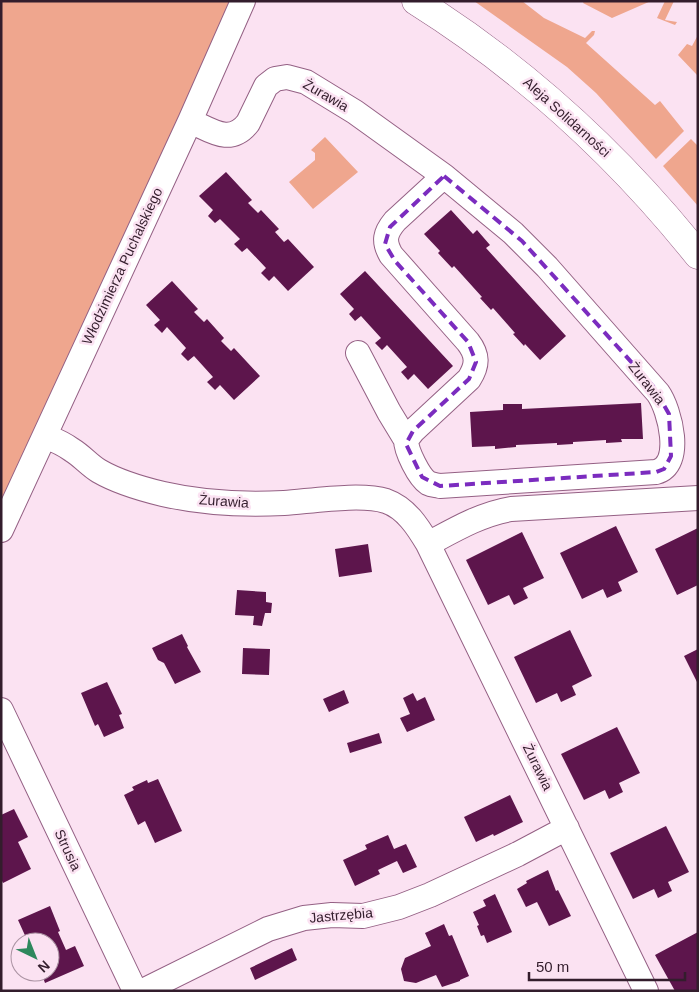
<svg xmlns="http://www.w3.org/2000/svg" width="699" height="992" viewBox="0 0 699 992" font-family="Helvetica,sans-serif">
	<rect width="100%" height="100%" fill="#fbe2f2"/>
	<!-- green -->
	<path fill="#efa68e" d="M 1,1 L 231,1 L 167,147 L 1,508 Z
		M 474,1 L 522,1 L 544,18 L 585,38 L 592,31 L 595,31 L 594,35 L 586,43 L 655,105 L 660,101 L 684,131 L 656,159 L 596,93 L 567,67 Z
		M 584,1 L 651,1 L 612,18 L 583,3 Z
		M 665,1 L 674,1 L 665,20 L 677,22 L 675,25 L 657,18 Z
		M 698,35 L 698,75 L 697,75 L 678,55 L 687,44 L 692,46 Z
		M 325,137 L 358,172 L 313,209 L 289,182 L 315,160 L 315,153 L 311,150 Z
		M 691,139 L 698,146 L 698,206 L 663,166 Z"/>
	<!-- building -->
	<path fill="#5d154c" d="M 226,172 L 252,200 L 248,203 L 258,213 L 261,210 L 279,229 L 275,232 L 284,242 L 288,239 L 314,267 L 288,291 L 274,276 L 269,281 L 261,273 L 266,268 L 247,248 L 242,252 L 234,244 L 240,239 L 220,219 L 215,223 L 208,216 L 213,210 L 199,196 Z
		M 451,210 L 473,234 L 477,230 L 490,245 L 486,248 L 566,336 L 540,360 L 525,344 L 524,346 L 513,334 L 515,333 L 493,308 L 491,310 L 480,298 L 482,297 L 454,266 L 452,268 L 438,253 L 440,251 L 424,234 Z
		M 365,271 L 453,366 L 428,389 L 414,374 L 408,380 L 401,372 L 407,367 L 387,345 L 382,350 L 375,343 L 381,338 L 361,316 L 355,321 L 349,314 L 354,309 L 340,294 Z
		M 172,281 L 198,309 L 194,312 L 204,322 L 207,319 L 224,338 L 221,341 L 231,351 L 234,348 L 260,376 L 234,400 L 220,385 L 215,390 L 207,382 L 213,377 L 194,356 L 188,361 L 181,354 L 186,348 L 167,327 L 162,333 L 154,325 L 160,320 L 146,305 Z
		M 641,403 L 643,439 L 621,439 L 622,442 L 606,443 L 606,440 L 573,442 L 573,444 L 557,445 L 557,443 L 516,445 L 516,447 L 495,449 L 495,446 L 472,447 L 470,412 L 503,410 L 503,404 L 522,404 L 522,409 Z
		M 616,526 L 638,572 L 618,582 L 622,591 L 607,598 L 603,589 L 582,599 L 560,553 Z
		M 698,528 L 698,585 L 677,595 L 655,549 Z
		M 522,532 L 544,578 L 523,588 L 528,598 L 514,605 L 509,595 L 488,605 L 466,560 Z
		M 368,544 L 372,572 L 339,577 L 335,549 Z
		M 237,590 L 266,592 L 266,602 L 272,603 L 271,613 L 265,613 L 262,626 L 253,625 L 254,616 L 235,615 Z
		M 570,630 L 592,676 L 572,686 L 576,695 L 561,702 L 557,693 L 536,703 L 514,657 Z
		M 182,634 L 188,646 L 187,647 L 201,672 L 175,684 L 164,663 L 158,660 L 152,648 Z
		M 243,648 L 270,649 L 269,675 L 242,674 Z
		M 698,649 L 698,684 L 684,656 Z
		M 107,682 L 122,714 L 119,715 L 124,728 L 104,737 L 98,724 L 95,726 L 81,693 Z
		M 344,690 L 349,703 L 329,712 L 323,699 Z
		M 413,693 L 417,701 L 425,697 L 435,720 L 407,732 L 400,718 L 410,714 L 403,698 Z
		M 617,727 L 640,773 L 619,783 L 623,792 L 609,799 L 605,790 L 584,800 L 561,754 Z
		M 379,733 L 382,743 L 350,753 L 347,743 Z
		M 158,779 L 182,831 L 155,843 L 145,821 L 138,825 L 124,795 L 134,790 L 132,787 L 147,780 L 148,783 Z
		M 510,795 L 523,822 L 494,836 L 493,834 L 476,842 L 464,817 Z
		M 14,809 L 28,837 L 18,842 L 31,869 L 3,883 L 1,879 L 1,815 Z
		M 666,826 L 689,872 L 668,882 L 672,891 L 658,898 L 654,889 L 633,899 L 610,853 Z
		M 388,835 L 394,849 L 406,844 L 417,867 L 403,873 L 397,861 L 378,870 L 380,874 L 355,886 L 343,860 L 367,849 L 365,845 Z
		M 548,870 L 556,891 L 558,890 L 571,916 L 549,926 L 537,902 L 526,907 L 517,889 L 527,883 L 526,881 Z
		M 495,894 L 512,932 L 487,943 L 484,935 L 481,936 L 477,926 L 479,925 L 473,912 L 486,906 L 483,900 Z
		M 50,906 L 60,931 L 58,932 L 66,950 L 75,946 L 84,966 L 45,983 L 41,972 L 50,972 L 50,942 L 28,942 L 18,920 Z
		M 444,924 L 449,936 L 452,935 L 469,976 L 460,980 L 460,981 L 442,987 L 436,975 L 416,983 L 404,981 L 401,969 L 405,958 L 431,946 L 425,933 Z
		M 698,932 L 698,991 L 675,991 L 655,955 Z
		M 292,948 L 297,960 L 255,980 L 250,968 Z"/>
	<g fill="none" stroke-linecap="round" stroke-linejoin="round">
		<!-- street casing -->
		<g stroke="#946084" stroke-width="26">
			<path id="street" d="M 190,121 C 211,130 230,146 248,123 L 266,86 L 275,79 L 287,77 L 306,82 L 355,112 L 444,176 L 513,233 L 547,267 L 658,393 C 670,410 684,465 656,472 L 440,486 C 436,485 432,485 428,483 C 419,477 406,451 406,440 L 413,431 L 469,379 C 478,365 478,355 468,342 L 391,255 C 383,241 385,233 395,221 L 444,176
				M 358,353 L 389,412 L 406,440
				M 45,436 C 55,440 64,444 72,450 C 82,456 89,465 99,471 C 118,482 142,489 163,494 C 202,503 245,505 284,503 C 312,501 361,493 386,501 C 406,508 418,527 428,544 L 646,991
				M 1,530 L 190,121 L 243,1
				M 428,544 C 454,530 481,514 511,509 L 698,498
				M 1,710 L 135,991
				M 143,991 L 268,929 L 304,918 L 332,915 L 363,916 L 399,907 L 430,895 L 518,854 L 567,828"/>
		</g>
		<!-- secondary casing -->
		<g stroke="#946084" stroke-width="29">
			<path id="secondary" d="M 416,1 C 524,69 618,155 698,255"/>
		</g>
		<!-- street -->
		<use href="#street" stroke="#fff" stroke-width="24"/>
		<!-- secondary -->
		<use href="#secondary" stroke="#fff" stroke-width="28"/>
	</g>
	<!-- marked area -->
	<path fill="none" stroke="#7b2cbf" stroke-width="4" stroke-dasharray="10 6" stroke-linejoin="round" d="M 444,176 L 522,241 L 653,386 L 669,414 L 671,456 L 664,469 L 656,472 L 440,486 L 422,477 L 406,444 L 413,431 L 469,379 L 476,362 L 468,342 L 395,261 L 385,244 L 390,227 Z"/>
	<g text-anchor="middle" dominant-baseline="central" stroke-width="5" stroke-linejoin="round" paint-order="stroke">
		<!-- street labels -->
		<g font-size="14" fill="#331d2c" stroke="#fbe2f2">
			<text transform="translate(326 95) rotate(30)">Żurawia</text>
			<text transform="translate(567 117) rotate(42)">Aleja Solidarności</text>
			<text transform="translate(122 266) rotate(-65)">Włodzimierza Puchalskiego</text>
			<text transform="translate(647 383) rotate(52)">Żurawia</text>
			<text transform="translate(224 501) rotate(4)">Żurawia</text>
			<text transform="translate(538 767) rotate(64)">Żurawia</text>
			<text transform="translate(68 850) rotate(65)">Strusia</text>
			<text transform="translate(341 915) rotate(-5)">Jastrzębia</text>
		</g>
	</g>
	<!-- border -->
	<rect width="699" height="992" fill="none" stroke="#331d2c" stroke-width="5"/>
	<!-- north arrow -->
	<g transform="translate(35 957) rotate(137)"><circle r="24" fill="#fbe2f2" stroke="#ab93a3"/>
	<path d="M0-4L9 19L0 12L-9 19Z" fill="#2e885d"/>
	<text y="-8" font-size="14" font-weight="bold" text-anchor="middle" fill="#331d2c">N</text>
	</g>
	<!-- scale -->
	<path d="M529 972v8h156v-8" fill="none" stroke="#331d2c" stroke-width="2.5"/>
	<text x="536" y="972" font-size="15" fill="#331d2c" stroke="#fbe2f2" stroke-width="4" paint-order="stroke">50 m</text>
</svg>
